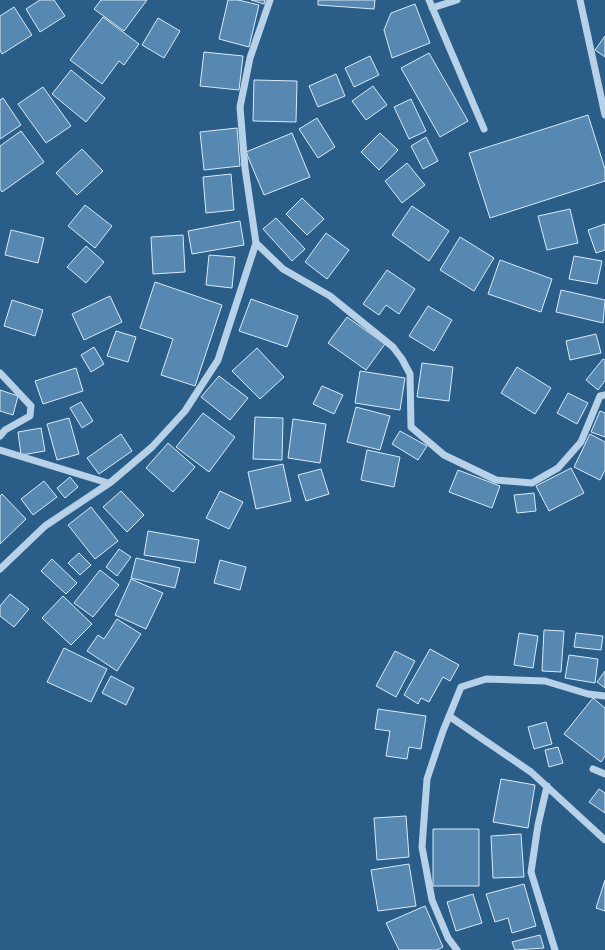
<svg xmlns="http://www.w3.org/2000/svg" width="605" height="950" viewBox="0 0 605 950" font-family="Montserrat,sans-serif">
	<rect width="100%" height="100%" fill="#2a5d87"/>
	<!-- building -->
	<path fill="#5688b1" stroke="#daeaf6" d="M 40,0 L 54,0 L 65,16 L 40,32 L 26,9 Z
		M 101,0 L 147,0 L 124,31 L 94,9 Z
		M 228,0 L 238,0 L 259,5 L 249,47 L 219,39 Z
		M 251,0 L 265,0 L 264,4 Z
		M 318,0 L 375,0 L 374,9 L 318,5 Z
		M 415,4 L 430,43 L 392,58 L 384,30 L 391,13 Z
		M 14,7 L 32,35 L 2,54 L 0,50 L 0,16 Z
		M 103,17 L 139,44 L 124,65 L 119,61 L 102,84 L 70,60 Z
		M 158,18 L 180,31 L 164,58 L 142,45 Z
		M 605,36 L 605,57 L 595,50 Z
		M 204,52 L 243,56 L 239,90 L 200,86 Z
		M 429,53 L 468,121 L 440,137 L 401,68 Z
		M 370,56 L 379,75 L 354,87 L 345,68 Z
		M 71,70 L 105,98 L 86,122 L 52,94 Z
		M 336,74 L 345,96 L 318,107 L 309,86 Z
		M 254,80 L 297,81 L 296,122 L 253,121 Z
		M 373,86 L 387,105 L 366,120 L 352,101 Z
		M 43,87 L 71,126 L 46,143 L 18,104 Z
		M 3,98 L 21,125 L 0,139 L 0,100 Z
		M 411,99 L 426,131 L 409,139 L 394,107 Z
		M 588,115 L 605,169 L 605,181 L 490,218 L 469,153 Z
		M 317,118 L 335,147 L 318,158 L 299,129 Z
		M 237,128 L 240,166 L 204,170 L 200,132 Z
		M 21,131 L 44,162 L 2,192 L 0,189 L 0,146 Z
		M 292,133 L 310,177 L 264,195 L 246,152 Z
		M 380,133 L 398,150 L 379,170 L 361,152 Z
		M 426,137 L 438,161 L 423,169 L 411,146 Z
		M 82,149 L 103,171 L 77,195 L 56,173 Z
		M 407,163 L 425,185 L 402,203 L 385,181 Z
		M 231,174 L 234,210 L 206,213 L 203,177 Z
		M 302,198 L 324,219 L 307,235 L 286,214 Z
		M 85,205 L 112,226 L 95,248 L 68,226 Z
		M 412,206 L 449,231 L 429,261 L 392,235 Z
		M 570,209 L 578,243 L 547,250 L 538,216 Z
		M 276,218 L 305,249 L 292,261 L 263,229 Z
		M 240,221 L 244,245 L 192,254 L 188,231 Z
		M 605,224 L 605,250 L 596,253 L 588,230 Z
		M 11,230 L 44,238 L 38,263 L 5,255 Z
		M 326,233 L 349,250 L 327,279 L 305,262 Z
		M 183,235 L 185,272 L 153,274 L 151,237 Z
		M 460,237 L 494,258 L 474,291 L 440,270 Z
		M 86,246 L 104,262 L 86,283 L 67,267 Z
		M 209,255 L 235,257 L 232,288 L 206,285 Z
		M 574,256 L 602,261 L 597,284 L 569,279 Z
		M 500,260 L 552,279 L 541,312 L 488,294 Z
		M 387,270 L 415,289 L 399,314 L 386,305 L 379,315 L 363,304 Z
		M 155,282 L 222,305 L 195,386 L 161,375 L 173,339 L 140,328 Z
		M 561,290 L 605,300 L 603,323 L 556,312 Z
		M 110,296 L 122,322 L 84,340 L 72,314 Z
		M 251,299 L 298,316 L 287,347 L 239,331 Z
		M 12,300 L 43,310 L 35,336 L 4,326 Z
		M 428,306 L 452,320 L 434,351 L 409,336 Z
		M 347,317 L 385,344 L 366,370 L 328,343 Z
		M 116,331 L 136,337 L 128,362 L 107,356 Z
		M 596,334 L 601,353 L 570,360 L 566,341 Z
		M 94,347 L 104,364 L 91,372 L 81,355 Z
		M 257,348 L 284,377 L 260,399 L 232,371 Z
		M 603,359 L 605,360 L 605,381 L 598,390 L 586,380 Z
		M 422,363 L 453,367 L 449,401 L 417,397 Z
		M 517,367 L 551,388 L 535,414 L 501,393 Z
		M 76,368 L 83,391 L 43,404 L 35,381 Z
		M 360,371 L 405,378 L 400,410 L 355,403 Z
		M 219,376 L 248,398 L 230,420 L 201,397 Z
		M 322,386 L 343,395 L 334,414 L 313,404 Z
		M 0,390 L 18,396 L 13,415 L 0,411 Z
		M 568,393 L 588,403 L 577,424 L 557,413 Z
		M 81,402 L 93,421 L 82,428 L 70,408 Z
		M 356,407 L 390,416 L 380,450 L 347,442 Z
		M 600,411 L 605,413 L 605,437 L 591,432 Z
		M 203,413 L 235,437 L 209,472 L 176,447 Z
		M 255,417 L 283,418 L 282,460 L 253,459 Z
		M 69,418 L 79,454 L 57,460 L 47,424 Z
		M 293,419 L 326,424 L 320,463 L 288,458 Z
		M 41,428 L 45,451 L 21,455 L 18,432 Z
		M 400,431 L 427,446 L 418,460 L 392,444 Z
		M 121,434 L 132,451 L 99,474 L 87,458 Z
		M 590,434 L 605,442 L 605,470 L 600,480 L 574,467 Z
		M 168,443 L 195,467 L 173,492 L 146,468 Z
		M 367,450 L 400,457 L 394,487 L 361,480 Z
		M 283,464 L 291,501 L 256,509 L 248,472 Z
		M 571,468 L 584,493 L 549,511 L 536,486 Z
		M 321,469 L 329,494 L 306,501 L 298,475 Z
		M 458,470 L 500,486 L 492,508 L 449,492 Z
		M 70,477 L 78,487 L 65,498 L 57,488 Z
		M 44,481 L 57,497 L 33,515 L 21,499 Z
		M 121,491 L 144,515 L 127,532 L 103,507 Z
		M 220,491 L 243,502 L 229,529 L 206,518 Z
		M 534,493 L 536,511 L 517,513 L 514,495 Z
		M 2,494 L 26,519 L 0,544 L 0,496 Z
		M 91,507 L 118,541 L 95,559 L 68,525 Z
		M 148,531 L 199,540 L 195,563 L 144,555 Z
		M 119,549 L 131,557 L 117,576 L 106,567 Z
		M 79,553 L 91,565 L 80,575 L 68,563 Z
		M 136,558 L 180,568 L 175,588 L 131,578 Z
		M 52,559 L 77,583 L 66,594 L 41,571 Z
		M 220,560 L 246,567 L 240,590 L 214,583 Z
		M 100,570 L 119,585 L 93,617 L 74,603 Z
		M 131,579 L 163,593 L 146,629 L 115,615 Z
		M 10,594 L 29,609 L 14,627 L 0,616 L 0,606 Z
		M 63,596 L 92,624 L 71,645 L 42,618 Z
		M 117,619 L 141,634 L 117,671 L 87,651 L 98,635 L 104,639 Z
		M 544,630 L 564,631 L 561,672 L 542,671 Z
		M 519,633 L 538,636 L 533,668 L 514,665 Z
		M 576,633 L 603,636 L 601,650 L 574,647 Z
		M 64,648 L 107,669 L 91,702 L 47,682 Z
		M 430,649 L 459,665 L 450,681 L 443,677 L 429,702 L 421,698 L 418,704 L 404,695 Z
		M 395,651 L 415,661 L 396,697 L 376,686 Z
		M 569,655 L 598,659 L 595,683 L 565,678 Z
		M 605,671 L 605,688 L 597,682 Z
		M 111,676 L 134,688 L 126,705 L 102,693 Z
		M 593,698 L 605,708 L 605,756 L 601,762 L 564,734 Z
		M 378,709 L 426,716 L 421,749 L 409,747 L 407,759 L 386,756 L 390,731 L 375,729 Z
		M 546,722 L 552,744 L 534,749 L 528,727 Z
		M 558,747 L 563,763 L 549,767 L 545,750 Z
		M 501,779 L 535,785 L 528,828 L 493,822 Z
		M 599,789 L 605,793 L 605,813 L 589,802 Z
		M 406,816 L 409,857 L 377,860 L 374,818 Z
		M 433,829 L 479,829 L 479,886 L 433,886 Z
		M 521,834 L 524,877 L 493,878 L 491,836 Z
		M 409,864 L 416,906 L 378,911 L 371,870 Z
		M 605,880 L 605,911 L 596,908 Z
		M 524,884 L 536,926 L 512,933 L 508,918 L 495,922 L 486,894 Z
		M 473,894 L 482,923 L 456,931 L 447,902 Z
		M 425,906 L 443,947 L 437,950 L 399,950 L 386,923 Z
		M 540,935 L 544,948 L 515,950 L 512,942 Z"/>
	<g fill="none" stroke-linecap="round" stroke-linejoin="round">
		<!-- minor -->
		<path stroke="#b7d2e8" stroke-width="7" d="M 429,0 L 484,129
			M 580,0 L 605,115
			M 432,8 L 457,0
			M 256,243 L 283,269 L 330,296 L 393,347 L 402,359 L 410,374 L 411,427 L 444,455 L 496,480 L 532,483 L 558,468 L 581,442 L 600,396 L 605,395
			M 0,373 L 31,406 L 30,416 L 5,430 L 0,436
			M 0,450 L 108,483
			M 0,569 L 45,526 L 111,482 L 152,447 L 185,411 L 218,360 L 256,243 L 245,168 L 240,107 L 250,58 L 270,0
			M 449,716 L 531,772 L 605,840
			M 593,769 L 605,774
			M 547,786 L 538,825 L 531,872 L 555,950
			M 457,950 L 448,938 L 432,900 L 422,847 L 427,779 L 443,731 L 461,687 L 486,679 L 545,681 L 588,694 L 605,696"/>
	</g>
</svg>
